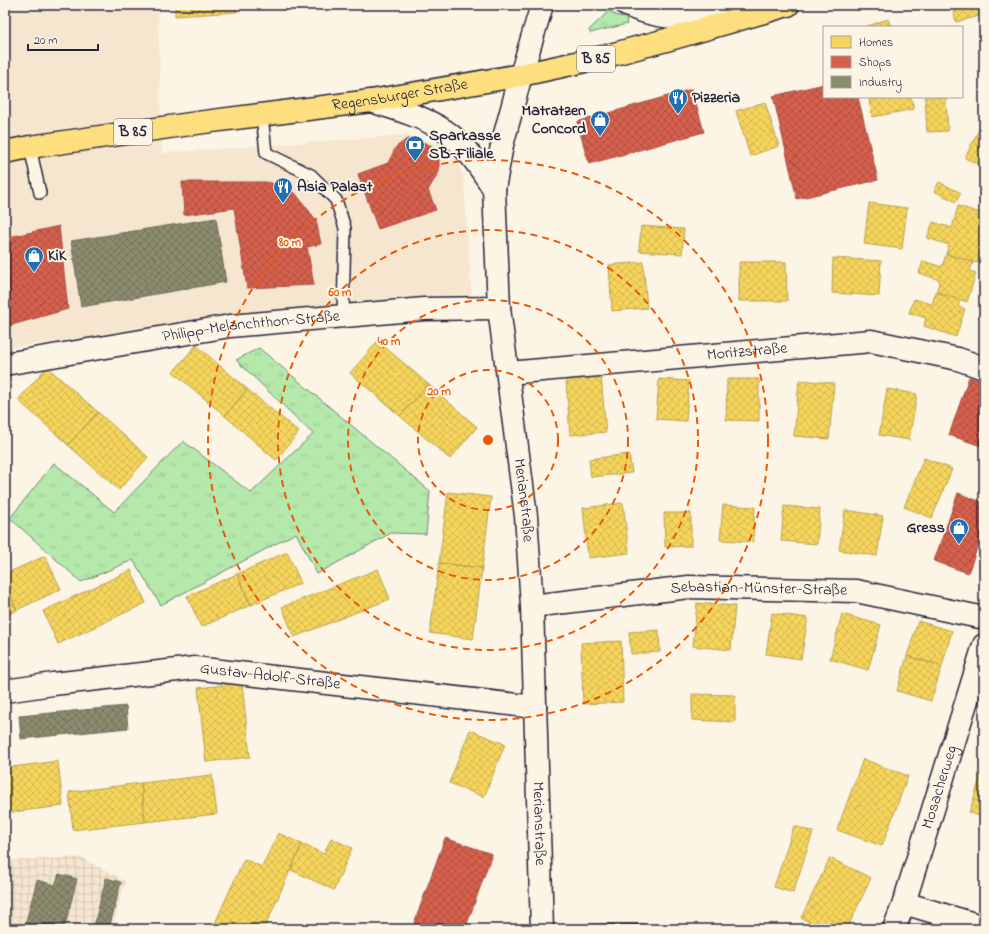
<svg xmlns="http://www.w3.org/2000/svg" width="989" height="934" viewBox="0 0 989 934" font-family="'Indie Flower',sans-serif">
	<defs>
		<pattern id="industrial-grid" width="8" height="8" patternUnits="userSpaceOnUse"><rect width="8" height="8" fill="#f7e6cf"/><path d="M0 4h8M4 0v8" fill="none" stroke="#d3c5b3"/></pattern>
		<pattern id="grass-tufts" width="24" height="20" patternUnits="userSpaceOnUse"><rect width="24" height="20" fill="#b4e9ab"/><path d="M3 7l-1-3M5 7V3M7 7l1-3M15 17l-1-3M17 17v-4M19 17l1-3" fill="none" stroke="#9ac894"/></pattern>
		<pattern id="homes-cross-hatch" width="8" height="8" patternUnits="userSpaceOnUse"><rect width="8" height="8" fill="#f6d55c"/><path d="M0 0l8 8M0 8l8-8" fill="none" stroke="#d3b751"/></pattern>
		<pattern id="shops-cross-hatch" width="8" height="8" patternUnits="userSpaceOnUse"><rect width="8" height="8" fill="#d6604d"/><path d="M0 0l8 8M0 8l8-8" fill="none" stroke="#ad4f41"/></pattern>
		<pattern id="industry-cross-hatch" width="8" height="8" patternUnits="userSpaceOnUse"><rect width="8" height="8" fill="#8c8c6e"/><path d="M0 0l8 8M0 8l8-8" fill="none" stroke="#72725c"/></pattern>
	</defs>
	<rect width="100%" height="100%" fill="#fcf5e5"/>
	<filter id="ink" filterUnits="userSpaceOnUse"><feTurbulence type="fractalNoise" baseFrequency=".025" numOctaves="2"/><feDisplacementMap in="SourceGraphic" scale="8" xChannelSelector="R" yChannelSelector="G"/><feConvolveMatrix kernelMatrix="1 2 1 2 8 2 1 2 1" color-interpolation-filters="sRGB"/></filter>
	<g filter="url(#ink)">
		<!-- built -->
		<path fill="#f7e6cf" d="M 5,5 L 158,5 L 162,153 L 405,135 L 441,145 L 457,160 L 464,179 L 472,299 L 389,300 L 5,348 Z"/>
		<!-- industrial -->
		<path fill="url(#industrial-grid)" d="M 80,857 L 125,881 L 112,929 L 24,929 L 5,923 L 8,881 L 5,881 L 5,861 Z"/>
		<!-- grass -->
		<path fill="url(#grass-tufts)" stroke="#6b8673" d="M 609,11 L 616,15 L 626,18 L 627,24 L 590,33 L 589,30 Z
			M 259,348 L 430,491 L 426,534 L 391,533 L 317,574 L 296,533 L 161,605 L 133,560 L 81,582 L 10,518 L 54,463 L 114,512 L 183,441 L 251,493 L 313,434 L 236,360 Z"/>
		<!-- homes -->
		<path fill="url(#homes-cross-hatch)" stroke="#b69f52" d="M 175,5 L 236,5 L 237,12 L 175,16 Z
			M 952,5 L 981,5 L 983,15 L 956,22 Z
			M 888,19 L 891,27 L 865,27 Z
			M 884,97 L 911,97 L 914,109 L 872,117 L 869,100 Z
			M 925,97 L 946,97 L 948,131 L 927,132 Z
			M 765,102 L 779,146 L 750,156 L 736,111 Z
			M 984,119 L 984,167 L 965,158 Z
			M 939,182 L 961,193 L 956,202 L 934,191 Z
			M 869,203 L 907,208 L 902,249 L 864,244 Z
			M 958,206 L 984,214 L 984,221 L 979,236 L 984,238 L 984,243 L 977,263 L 946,254 L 949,245 L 927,238 L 933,222 L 952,228 Z
			M 641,226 L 684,229 L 682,254 L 639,251 Z
			M 946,254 L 973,262 L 970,271 L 976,273 L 967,302 L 936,292 L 940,280 L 919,273 L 923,261 L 942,267 Z
			M 833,258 L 881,261 L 879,296 L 832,293 Z
			M 643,262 L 647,308 L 612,311 L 609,265 Z
			M 739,262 L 786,262 L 787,301 L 739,301 Z
			M 936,292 L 960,300 L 958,307 L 965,309 L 956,337 L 924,326 L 926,318 L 909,313 L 914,299 L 932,304 Z
			M 378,341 L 428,384 L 400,416 L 350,373 Z
			M 196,345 L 247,389 L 225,416 L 173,372 Z
			M 47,367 L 98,412 L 68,445 L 18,400 Z
			M 601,376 L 606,432 L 570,435 L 566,379 Z
			M 659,379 L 689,381 L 686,421 L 656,419 Z
			M 727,379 L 759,379 L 759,421 L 726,420 Z
			M 799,380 L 834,383 L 829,439 L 794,436 Z
			M 428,384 L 477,427 L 450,459 L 400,416 Z
			M 247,389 L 299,432 L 276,460 L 225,416 Z
			M 887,389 L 917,394 L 909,440 L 879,435 Z
			M 98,412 L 148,457 L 119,490 L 68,445 Z
			M 629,454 L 632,473 L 591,477 L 589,459 Z
			M 924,458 L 952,469 L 932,518 L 904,507 Z
			M 448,492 L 491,497 L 482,568 L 439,563 Z
			M 623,503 L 629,553 L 588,558 L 583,508 Z
			M 723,505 L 755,507 L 753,542 L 720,540 Z
			M 784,506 L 820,509 L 817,544 L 781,541 Z
			M 845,510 L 883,516 L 877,556 L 839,550 Z
			M 664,513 L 691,513 L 691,546 L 665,547 Z
			M 287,552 L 301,583 L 251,605 L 237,574 Z
			M 45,556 L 61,589 L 17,610 L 5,585 L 5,574 Z
			M 439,563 L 482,568 L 473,639 L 430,633 Z
			M 378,569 L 390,599 L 294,637 L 282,607 Z
			M 131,570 L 146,603 L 58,644 L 43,611 Z
			M 237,574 L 251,605 L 201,627 L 187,596 Z
			M 5,585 L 17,610 L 5,616 Z
			M 697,603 L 735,606 L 731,650 L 693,646 Z
			M 772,613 L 808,618 L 801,659 L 766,654 Z
			M 842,614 L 881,625 L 868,670 L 830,659 Z
			M 918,621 L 952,631 L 942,666 L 907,656 Z
			M 659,630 L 660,652 L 631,654 L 629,632 Z
			M 621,641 L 623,702 L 583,704 L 581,643 Z
			M 907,656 L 942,666 L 931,701 L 897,691 Z
			M 242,683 L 250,757 L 206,762 L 198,688 Z
			M 692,694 L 735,695 L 735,722 L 692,720 Z
			M 470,730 L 505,744 L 484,797 L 449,783 Z
			M 863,759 L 908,776 L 882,846 L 837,830 Z
			M 58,761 L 63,806 L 5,813 L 5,768 Z
			M 984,766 L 984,817 L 969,813 Z
			M 212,775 L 217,814 L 145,822 L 141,783 Z
			M 141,783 L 145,822 L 73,830 L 69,792 Z
			M 794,826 L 813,832 L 793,893 L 774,887 Z
			M 278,833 L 302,844 L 264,929 L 228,929 L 215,923 L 244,859 L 262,867 Z
			M 331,838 L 352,848 L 334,890 L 291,870 L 302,844 L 324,854 Z
			M 830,858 L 871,878 L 847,929 L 824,929 L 801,918 Z"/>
		<!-- shops -->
		<path fill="url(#shops-cross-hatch)" stroke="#a04d48" d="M 824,84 L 824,97 L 858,97 L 878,180 L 797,199 L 773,96 Z
			M 692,89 L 704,132 L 589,164 L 577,122 Z
			M 407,139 L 418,140 L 432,146 L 439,159 L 439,172 L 428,190 L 436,210 L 378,229 L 358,174 L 388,163 L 396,147 Z
			M 182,182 L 266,182 L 281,185 L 296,194 L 316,220 L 321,244 L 307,247 L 314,285 L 247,288 L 234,208 L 184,215 Z
			M 59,226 L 68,309 L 5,327 L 5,238 Z
			M 969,377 L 984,382 L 984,447 L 949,435 Z
			M 958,493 L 984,503 L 984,530 L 968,573 L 934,561 Z
			M 445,838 L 492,854 L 467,924 L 481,929 L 412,929 Z
			M 590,924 L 644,924 L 644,929 L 590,929 Z"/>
		<!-- industry -->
		<path fill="url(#industry-cross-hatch)" stroke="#6c6c5f" d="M 216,218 L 226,282 L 81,307 L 71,241 Z
			M 126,706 L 128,728 L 21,739 L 19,716 Z
			M 59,874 L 77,879 L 64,929 L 24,929 L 37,880 L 55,885 Z
			M 106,878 L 121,882 L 109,929 L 93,929 Z"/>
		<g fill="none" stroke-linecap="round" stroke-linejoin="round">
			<!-- lane casing -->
			<g stroke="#22223b" stroke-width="14">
				<path id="lane" d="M 262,115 L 266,153 L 311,175 L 336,200 L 345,228 L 343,316
					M 30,147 L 40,193"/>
			</g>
			<!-- street casing -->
			<g stroke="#22223b" stroke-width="25">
				<g id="street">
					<path d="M 627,5 C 658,20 695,19 729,20"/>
					<path d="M 521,75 L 542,5"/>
					<path id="s1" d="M 5,364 L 230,326 L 424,309 L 499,308"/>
					<path id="s2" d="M 508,373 L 871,341 L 958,359 L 984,368"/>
					<path id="s3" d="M 532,606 L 689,587 L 856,591 L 984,618"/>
					<path id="s4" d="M 5,691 L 53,684 L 195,668 L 535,707"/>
					<path d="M 904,903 L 984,927"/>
				</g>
			</g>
			<!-- secondary casing -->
			<g stroke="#22223b" stroke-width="25">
				<g id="secondary">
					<path id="s5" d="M 521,75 L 502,145 L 494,189 L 499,308 L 526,516 L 532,606 L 542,929"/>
					<path d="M 371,101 C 396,109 422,116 445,131 C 465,144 481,169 494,189"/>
					<path id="s6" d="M 894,929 L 904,903 L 984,645"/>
				</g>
			</g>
			<!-- primary casing -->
			<g stroke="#22223b" stroke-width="25">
				<g id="primary">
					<path id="s7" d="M 5,152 L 30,147 L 204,122 L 371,101 L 521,75 L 599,58 L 670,39 L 788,5"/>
				</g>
			</g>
			<!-- lane -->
			<use href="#lane" stroke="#fcf5e5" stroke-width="11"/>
			<!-- street -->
			<use href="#street" stroke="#fcf5e5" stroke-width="22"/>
			<!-- secondary -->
			<use href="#secondary" stroke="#fcf5e5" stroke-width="22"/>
			<!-- primary -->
			<use href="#primary" stroke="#fddf80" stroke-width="22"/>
		</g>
	</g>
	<!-- distance rings -->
	<g fill="none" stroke="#e8590c" stroke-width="2" stroke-dasharray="7 5">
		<circle cx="488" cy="440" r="70"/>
		<circle cx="488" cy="440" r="140"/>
		<circle cx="488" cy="440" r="210"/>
		<circle cx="488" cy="440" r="280"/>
	</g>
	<!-- icons -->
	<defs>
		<g id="restaurant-pin" transform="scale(1)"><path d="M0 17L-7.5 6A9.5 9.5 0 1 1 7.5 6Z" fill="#1f6fb2" stroke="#fcf5e5"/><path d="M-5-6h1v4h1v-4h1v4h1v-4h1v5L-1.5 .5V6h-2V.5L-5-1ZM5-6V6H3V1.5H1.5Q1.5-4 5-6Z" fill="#fff"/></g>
		<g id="shop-pin" transform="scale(1)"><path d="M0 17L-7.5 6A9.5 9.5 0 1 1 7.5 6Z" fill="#1f6fb2" stroke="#fcf5e5"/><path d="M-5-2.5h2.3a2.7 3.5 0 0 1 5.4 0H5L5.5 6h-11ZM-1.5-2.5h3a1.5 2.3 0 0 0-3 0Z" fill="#fff"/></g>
		<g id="bank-pin" transform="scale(1)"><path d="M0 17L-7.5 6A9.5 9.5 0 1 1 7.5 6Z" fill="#1f6fb2" stroke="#fcf5e5"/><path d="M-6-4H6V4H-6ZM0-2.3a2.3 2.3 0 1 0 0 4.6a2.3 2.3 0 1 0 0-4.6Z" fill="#fff"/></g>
	</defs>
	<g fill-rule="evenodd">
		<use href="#restaurant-pin" x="678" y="98"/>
		<use href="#shop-pin" x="600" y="120"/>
		<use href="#bank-pin" x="415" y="145"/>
		<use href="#restaurant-pin" x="283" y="187"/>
		<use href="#shop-pin" x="34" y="256"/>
		<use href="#shop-pin" x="959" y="528"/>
	</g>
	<g text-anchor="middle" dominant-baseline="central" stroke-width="4" stroke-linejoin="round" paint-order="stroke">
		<!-- shield labels -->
		<g fill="#fcf5e5" stroke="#63616e" stroke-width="1">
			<rect x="577" y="46" width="38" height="26" rx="3"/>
			<rect x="114" y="119" width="38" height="26" rx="3"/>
		</g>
		<g font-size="15" font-weight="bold" fill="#22223b">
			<text x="596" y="59">B 85</text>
			<text x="133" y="132">B 85</text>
		</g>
		<!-- street labels -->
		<g font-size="16" fill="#22223b" stroke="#fcf5e5">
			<text stroke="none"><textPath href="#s7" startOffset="399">Regensburger Straße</textPath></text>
			<text stroke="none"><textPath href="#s1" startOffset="249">Philipp-Melanchthon-Straße</textPath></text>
			<text stroke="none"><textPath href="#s2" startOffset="240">Moritzstraße</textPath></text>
			<text stroke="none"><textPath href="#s5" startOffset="430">Merianstraße</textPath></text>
			<text stroke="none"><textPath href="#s3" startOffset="228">Sebastian-Münster-Straße</textPath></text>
			<text stroke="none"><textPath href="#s4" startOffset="267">Gustav-Adolf-Straße</textPath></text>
			<text stroke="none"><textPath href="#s6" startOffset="149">Mosacherweg</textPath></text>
			<text stroke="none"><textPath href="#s5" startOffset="754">Merianstraße</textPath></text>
		</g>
		<!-- poi labels -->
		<g font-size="16" font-weight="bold" fill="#22223b" stroke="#fcf5e5" text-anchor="start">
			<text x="692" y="98">Pizzeria</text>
			<text x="586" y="111" text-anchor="end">Matratzen<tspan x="586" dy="18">Concord</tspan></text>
			<text x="429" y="136">Sparkasse<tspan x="429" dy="18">SB-Filiale</tspan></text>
			<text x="297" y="187">Asia Palast</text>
			<text x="48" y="256">KiK</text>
			<text x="945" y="528" text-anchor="end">Gress</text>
		</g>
	</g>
	<circle cx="488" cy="440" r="6" fill="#e8590c" stroke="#fcf5e5" stroke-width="2"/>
	<g font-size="12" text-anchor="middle" font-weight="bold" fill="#e8590c" stroke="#fcf5e5" stroke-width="4" stroke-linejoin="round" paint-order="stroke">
		<text x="290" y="246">80 m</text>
		<text x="340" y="296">60 m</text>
		<text x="389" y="345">40 m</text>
		<text x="439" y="395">20 m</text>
	</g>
	<!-- margin -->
	<rect width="989" height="934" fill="none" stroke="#fcf5e5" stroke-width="20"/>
	<rect x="10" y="10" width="969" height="914" fill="none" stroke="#22223b" stroke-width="1.5" filter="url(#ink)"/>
	<!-- legend -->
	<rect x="823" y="26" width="140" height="72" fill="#fcf5e5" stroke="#a5a1a1"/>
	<rect x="831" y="36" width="20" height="12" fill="#f6d55c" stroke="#a5a1a1"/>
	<text x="859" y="46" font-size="12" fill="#22223b">Homes</text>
	<rect x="831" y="56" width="20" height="12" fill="#d6604d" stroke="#a5a1a1"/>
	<text x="859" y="66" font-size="12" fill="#22223b">Shops</text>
	<rect x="831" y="76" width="20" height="12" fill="#8c8c6e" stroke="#a5a1a1"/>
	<text x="859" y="86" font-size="12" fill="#22223b">Industry</text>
	<!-- scale -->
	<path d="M28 44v6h70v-6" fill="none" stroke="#22223b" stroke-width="2"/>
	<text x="34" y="44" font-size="12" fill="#22223b" stroke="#fcf5e5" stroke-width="3" paint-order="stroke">20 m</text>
</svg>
